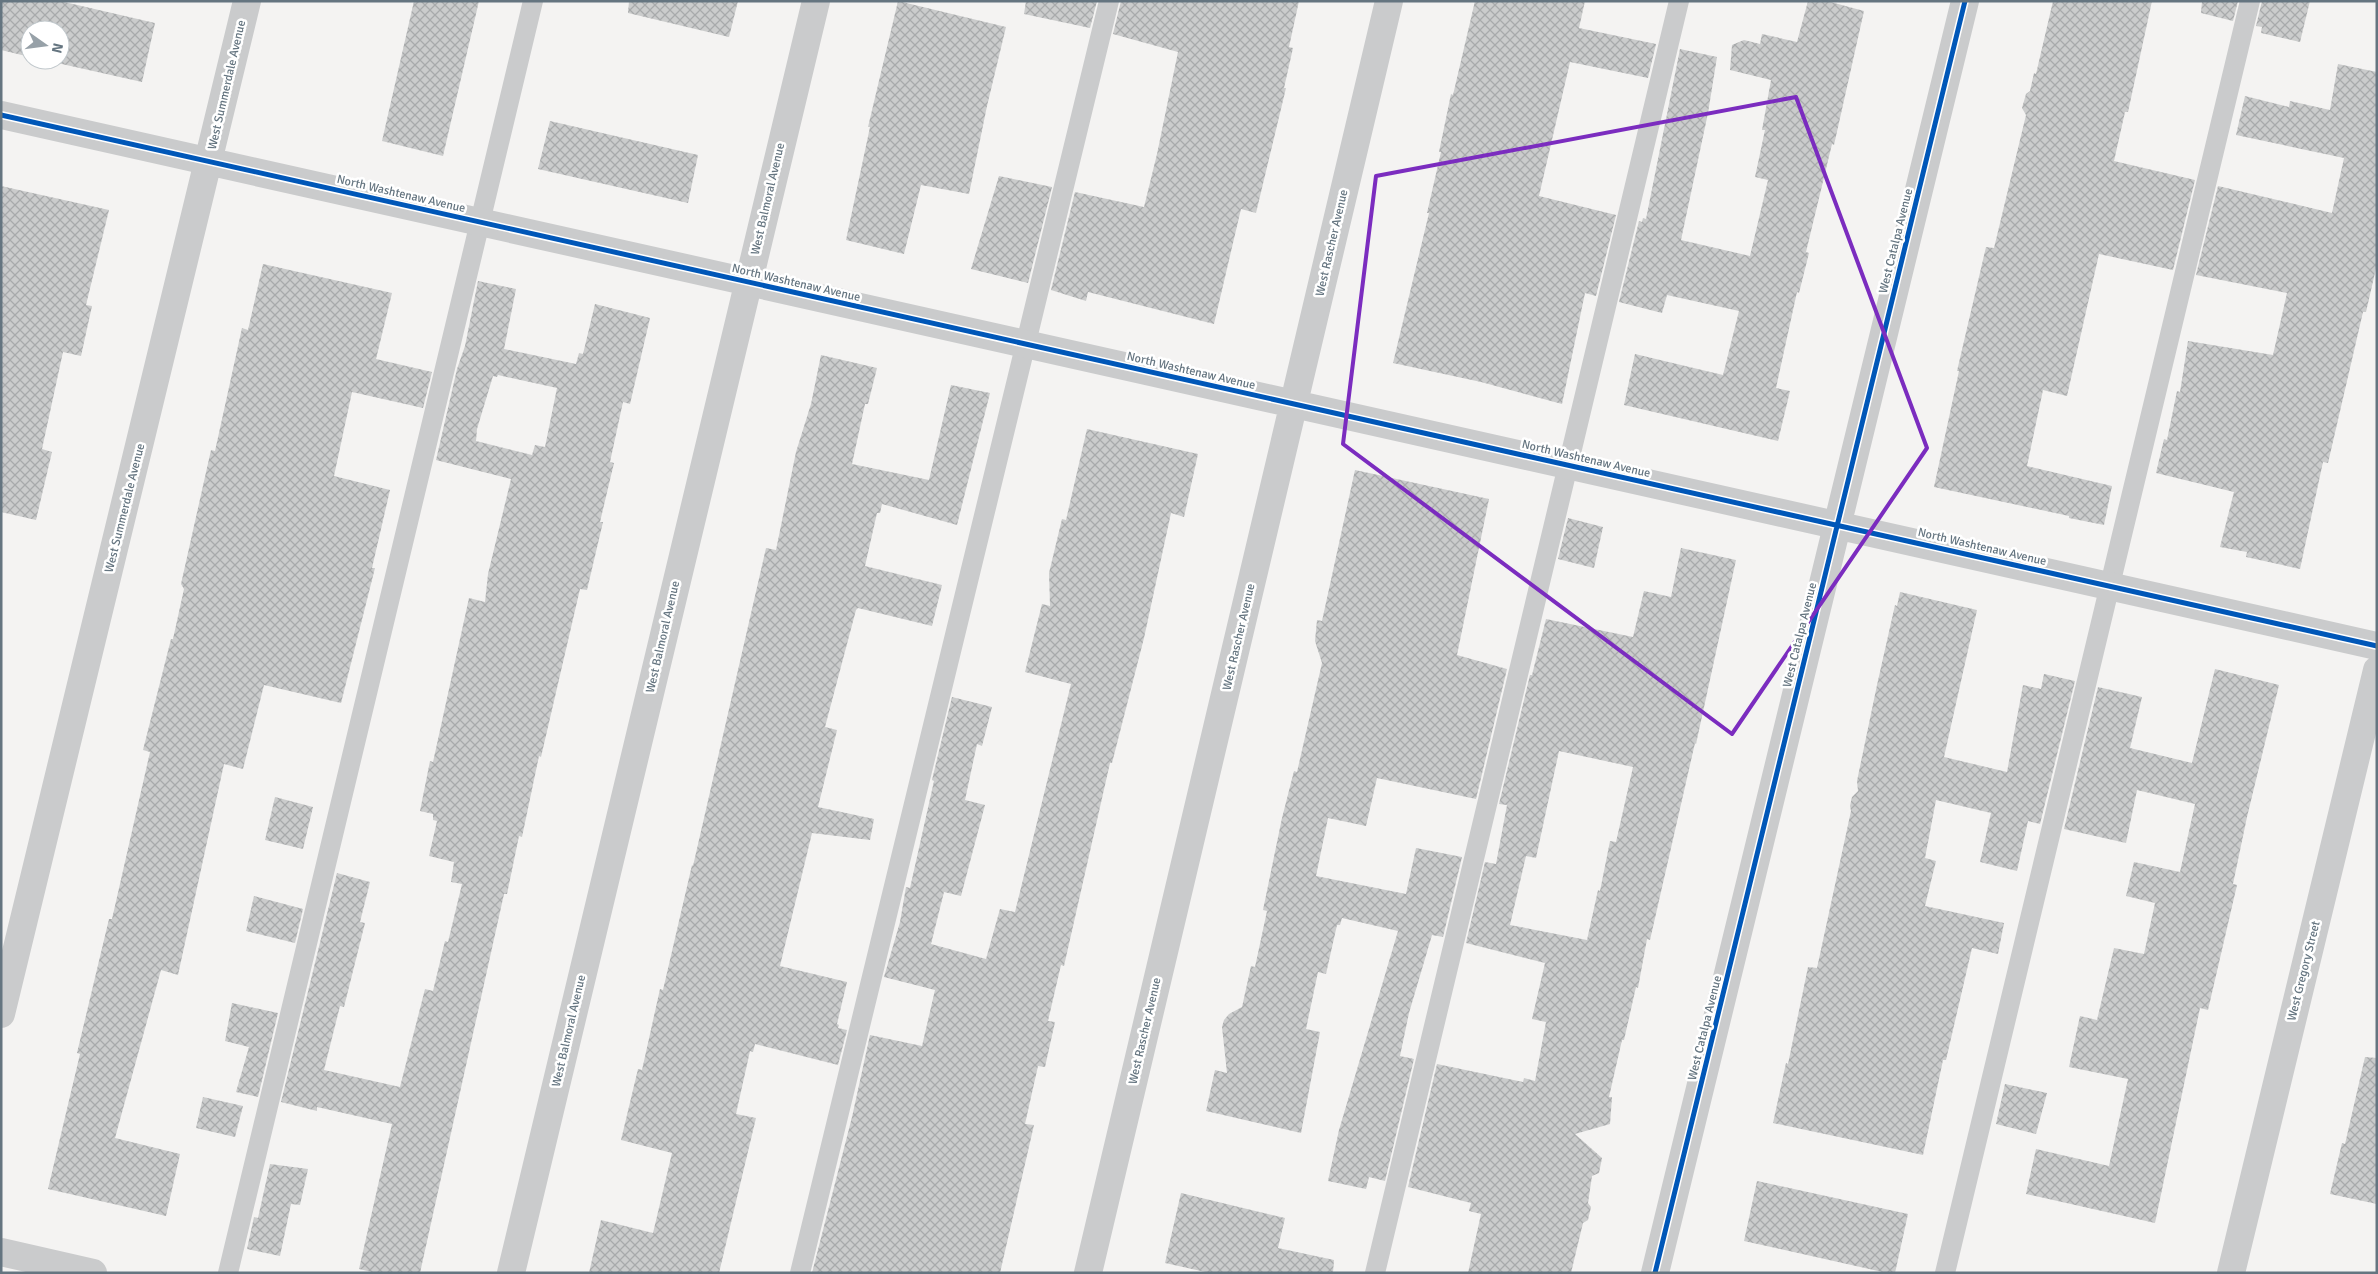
<svg xmlns="http://www.w3.org/2000/svg" width="2378" height="1274" viewBox="0 0 2378 1274" font-family="Signika,sans-serif">
	<defs>
		<pattern id="building-cross-hatch" width="8" height="8" patternUnits="userSpaceOnUse" patternTransform="scale(1.25)"><rect width="8" height="8" fill="#cbcccc"/><path d="M0 0l8 8M0 8l8-8" fill="none" stroke="#a8aaab"/></pattern>
	</defs>
	<rect width="100%" height="100%" fill="#f4f3f2"/>
	<!-- building -->
	<path fill="url(#building-cross-hatch)" fill-rule="evenodd" d="M 1,1 L 60,1 L 155,23 L 142,82 L 44,60 L 60,60 L 60,30 L 30,30 L 30,57 L 1,50 Z
		M 414,1 L 479,1 L 443,156 L 382,141 Z
		M 629,1 L 738,1 L 729,37 L 628,13 Z
		M 898,1 L 1006,27 L 987,106 L 969,194 L 921,185 L 904,254 L 846,240 L 870,127 L 868,127 Z
		M 1026,1 L 1097,1 L 1090,28 L 1024,14 Z
		M 1121,1 L 1299,1 L 1289,47 L 1293,48 L 1284,88 L 1286,88 L 1256,213 L 1241,209 L 1214,324 L 1088,292 L 1086,301 L 1051,290 L 1075,192 L 1144,207 L 1157,154 L 1178,52 L 1113,34 Z
		M 1475,1 L 1585,1 L 1579,28 L 1656,44 L 1648,78 L 1570,62 L 1539,196 L 1616,215 L 1596,296 L 1585,293 L 1562,404 L 1481,382 L 1393,363 L 1429,213 L 1427,213 L 1441,152 L 1439,152 L 1451,94 L 1453,95 Z
		M 1808,1 L 1827,1 L 1864,11 L 1834,145 L 1832,144 L 1820,194 L 1806,252 L 1809,253 L 1799,293 L 1797,292 L 1776,388 L 1790,391 L 1778,441 L 1624,405 L 1635,354 L 1723,375 L 1739,311 L 1667,295 L 1662,313 L 1619,302 L 1639,221 L 1642,222 L 1643,218 L 1646,219 L 1680,49 L 1717,57 L 1708,113 L 1681,240 L 1750,256 L 1768,180 L 1755,177 L 1765,130 L 1762,130 L 1771,80 L 1730,70 L 1732,45 L 1744,40 L 1760,44 L 1762,34 L 1797,42 Z
		M 2053,1 L 2152,1 L 2128,112 L 2125,112 L 2114,161 L 2195,180 L 2173,270 L 2099,254 L 2067,396 L 2043,390 L 2027,466 L 2112,486 L 2104,525 L 2069,518 L 2069,516 L 1934,487 L 1959,371 L 1957,371 L 1986,247 L 1994,248 L 2026,115 L 2022,108 L 2026,94 L 2030,91 L 2034,73 L 2036,74 Z
		M 2202,1 L 2238,1 L 2233,21 L 2201,13 Z
		M 2262,1 L 2310,1 L 2300,42 L 2261,33 L 2262,27 L 2256,26 Z
		M 2338,64 L 2377,72 L 2377,264 L 2366,312 L 2363,312 L 2328,463 L 2323,462 L 2300,569 L 2246,557 L 2247,552 L 2220,547 L 2234,492 L 2156,473 L 2164,439 L 2167,440 L 2177,391 L 2180,392 L 2188,341 L 2273,355 L 2287,293 L 2196,275 L 2218,186 L 2332,213 L 2344,158 L 2236,135 L 2245,96 L 2289,107 L 2290,101 L 2330,110 Z
		M 550,121 L 698,155 L 688,203 L 538,169 Z
		M 999,176 L 1052,187 L 1028,283 L 971,269 Z
		M 1,186 L 109,210 L 86,305 L 92,306 L 81,356 L 63,352 L 42,449 L 52,452 L 36,520 L 1,512 Z
		M 263,264 L 392,293 L 376,359 L 432,372 L 423,408 L 352,392 L 334,476 L 390,490 L 372,568 L 375,568 L 341,703 L 264,685 L 243,769 L 224,764 L 178,975 L 161,970 L 115,1138 L 180,1154 L 166,1216 L 48,1189 L 80,1054 L 77,1053 L 109,919 L 112,919 L 150,752 L 143,750 L 171,639 L 173,639 L 184,589 L 181,584 L 211,450 L 215,451 L 242,328 L 248,330 Z
		M 478,281 L 516,289 L 504,349 L 576,364 L 579,353 L 583,354 L 595,304 L 650,318 L 630,404 L 623,402 L 610,462 L 614,463 L 600,522 L 603,522 L 587,590 L 580,589 L 541,757 L 539,756 L 522,837 L 519,836 L 507,894 L 504,894 L 420,1273 L 376,1273 L 359,1269 L 392,1124 L 317,1107 L 317,1111 L 281,1102 L 337,873 L 370,882 L 360,922 L 365,923 L 344,1007 L 340,1006 L 324,1070 L 400,1087 L 425,989 L 433,991 L 445,941 L 448,942 L 462,884 L 451,882 L 454,862 L 429,856 L 437,821 L 433,820 L 433,814 L 420,811 L 430,761 L 433,762 L 469,598 L 485,602 L 488,574 L 511,479 L 436,460 L 457,369 L 465,346 ZM 498,375 L 557,388 L 545,447 L 535,445 L 532,455 L 476,441 L 477,429 L 493,376 L 497,377 Z
		M 821,355 L 877,368 L 868,404 L 865,404 L 852,464 L 929,480 L 951,385 L 990,393 L 957,525 L 882,504 L 880,513 L 877,513 L 865,566 L 942,585 L 932,626 L 858,608 L 856,610 L 825,727 L 837,730 L 818,807 L 874,819 L 870,840 L 812,833 L 780,966 L 847,982 L 837,1024 L 839,1025 L 838,1028 L 847,1030 L 838,1065 L 755,1044 L 753,1052 L 750,1051 L 736,1114 L 756,1118 L 719,1273 L 589,1273 L 601,1220 L 653,1233 L 672,1153 L 621,1140 L 638,1069 L 642,1070 L 660,989 L 663,990 L 692,865 L 693,866 L 766,548 L 776,550 L 796,452 L 811,404 Z
		M 1087,429 L 1198,454 L 1184,517 L 1171,513 L 1144,638 L 1112,763 L 1110,763 L 1064,966 L 1061,965 L 1048,1021 L 1055,1022 L 1045,1067 L 1038,1066 L 1025,1124 L 1034,1125 L 1000,1273 L 812,1273 L 852,1117 L 870,1035 L 922,1046 L 935,990 L 884,977 L 900,922 L 906,887 L 910,888 L 934,781 L 932,780 L 952,697 L 992,707 L 982,746 L 977,744 L 965,800 L 985,805 L 961,896 L 944,892 L 931,944 L 986,959 L 1000,909 L 1015,912 L 1071,684 L 1025,672 L 1042,604 L 1050,606 L 1049,573 L 1062,519 L 1066,520 Z
		M 1355,470 L 1489,499 L 1457,655 L 1507,669 L 1476,799 L 1377,778 L 1366,826 L 1328,818 L 1316,876 L 1406,894 L 1416,848 L 1462,857 L 1443,937 L 1432,935 L 1409,1013 L 1400,1056 L 1414,1059 L 1385,1181 L 1369,1177 L 1366,1189 L 1328,1181 L 1339,1130 L 1398,931 L 1342,918 L 1340,925 L 1337,925 L 1326,974 L 1318,972 L 1306,1029 L 1320,1032 L 1301,1133 L 1206,1111 L 1215,1070 L 1227,1073 L 1222,1027 L 1224,1020 L 1229,1014 L 1242,1007 L 1251,966 L 1255,967 L 1267,911 L 1263,910 L 1282,818 L 1294,771 L 1297,772 L 1322,663 L 1315,641 L 1317,620 L 1322,621 Z
		M 1568,518 L 1603,527 L 1594,568 L 1558,559 Z
		M 1681,548 L 1736,560 L 1696,744 L 1695,743 L 1650,940 L 1647,939 L 1638,988 L 1636,987 L 1624,1040 L 1622,1040 L 1609,1097 L 1612,1097 L 1610,1124 L 1575,1134 L 1602,1158 L 1599,1173 L 1592,1176 L 1588,1203 L 1591,1207 L 1588,1220 L 1583,1223 L 1571,1273 L 1468,1273 L 1481,1214 L 1469,1211 L 1471,1203 L 1408,1187 L 1437,1064 L 1523,1082 L 1524,1078 L 1535,1081 L 1546,1022 L 1532,1019 L 1545,963 L 1466,943 L 1485,862 L 1496,864 L 1507,805 L 1499,804 L 1530,675 L 1532,675 L 1546,619 L 1633,637 L 1644,591 L 1671,597 ZM 1559,751 L 1633,767 L 1616,842 L 1610,841 L 1600,891 L 1598,890 L 1587,940 L 1510,925 L 1526,856 L 1536,858 Z
		M 1900,592 L 1977,610 L 1944,757 L 2007,772 L 2023,685 L 2041,689 L 2044,674 L 2075,681 L 2040,824 L 2028,821 L 2017,871 L 1980,862 L 1991,813 L 1936,800 L 1925,858 L 1936,861 L 1925,906 L 2004,923 L 1998,954 L 1972,948 L 1946,1060 L 1943,1060 L 1923,1155 L 1773,1123 L 1786,1063 L 1788,1064 L 1808,967 L 1817,968 L 1851,811 L 1850,806 L 1852,797 L 1858,791 L 1857,781 L 1877,685 L 1895,605 L 1897,606 Z
		M 2215,669 L 2279,685 L 2247,817 L 2233,884 L 2237,885 L 2208,1010 L 2200,1008 L 2155,1223 L 2026,1194 L 2036,1149 L 2109,1166 L 2128,1079 L 2069,1067 L 2080,1016 L 2097,1020 L 2114,948 L 2144,954 L 2155,903 L 2126,896 L 2134,862 L 2180,872 L 2195,804 L 2137,790 L 2126,843 L 2064,829 L 2098,687 L 2142,697 L 2130,748 L 2192,763 Z
		M 275,797 L 313,807 L 303,849 L 265,840 Z
		M 254,896 L 303,909 L 295,943 L 246,931 Z
		M 232,1003 L 278,1013 L 258,1097 L 236,1092 L 249,1047 L 225,1041 Z
		M 2365,1057 L 2377,1058 L 2377,1204 L 2330,1194 L 2342,1143 L 2345,1144 Z
		M 2005,1084 L 2047,1093 L 2036,1134 L 1996,1124 Z
		M 203,1097 L 243,1106 L 235,1137 L 196,1128 Z
		M 270,1164 L 308,1169 L 300,1205 L 291,1204 L 280,1256 L 247,1249 L 254,1217 L 258,1218 Z
		M 1757,1181 L 1908,1214 L 1895,1273 L 1887,1273 L 1744,1241 Z
		M 1181,1193 L 1285,1218 L 1278,1248 L 1334,1260 L 1333,1273 L 1210,1273 L 1165,1263 Z"/>
	<g fill="none" stroke-linecap="round" stroke-linejoin="round">
		<!-- service -->
		<path stroke="#cacbcc" stroke-width="20" d="M 228,1273 L 533,1
			M 800,1273 L 1109,1
			M 1375,1273 L 1679,1
			M 1945,1273 L 2250,1"/>
		<!-- minor -->
		<path stroke="#cacbcc" stroke-width="28" d="M 1,115 L 2377,646
			M 1,1014 L 247,1
			M 1,1252 L 93,1273
			M 511,1273 L 816,1
			M 1088,1273 L 1389,1
			M 1655,1273 L 1965,1
			M 2231,1273 L 2377,670"/>
		<!-- cycleway casing -->
		<g stroke="#fff" stroke-width="8">
			<path id="cycleway" d="M 1,115 L 2377,646
				M 1655,1273 L 1965,1"/>
		</g>
		<!-- cycleway -->
		<use href="#cycleway" stroke="#0057b8" stroke-width="5"/>
	</g>
	<!-- marked area -->
	<path fill="none" stroke="#7b2cbf" stroke-width="4" stroke-linejoin="round" d="M 1796,97 L 1927,448 L 1732,734 L 1343,444 L 1376,176 Z"/>
	<g text-anchor="middle" dominant-baseline="central" stroke-width="5" stroke-linejoin="round" paint-order="stroke">
		<!-- street labels -->
		<g font-size="12" fill="#657580" stroke="#fff">
			<text transform="translate(227 85) rotate(-77)">West Summerdale Avenue</text>
			<text transform="translate(401 194) rotate(13)">North Washtenaw Avenue</text>
			<text transform="translate(768 199) rotate(-77)">West Balmoral Avenue</text>
			<text transform="translate(1896 241) rotate(-76)">West Catalpa Avenue</text>
			<text transform="translate(1332 243) rotate(-77)">West Rascher Avenue</text>
			<text transform="translate(796 283) rotate(13)">North Washtenaw Avenue</text>
			<text transform="translate(1191 371) rotate(13)">North Washtenaw Avenue</text>
			<text transform="translate(1586 459) rotate(13)">North Washtenaw Avenue</text>
			<text transform="translate(125 508) rotate(-76)">West Summerdale Avenue</text>
			<text transform="translate(1982 547) rotate(13)">North Washtenaw Avenue</text>
			<text transform="translate(1800 635) rotate(-76)">West Catalpa Avenue</text>
			<text transform="translate(663 637) rotate(-77)">West Balmoral Avenue</text>
			<text transform="translate(1239 637) rotate(-77)">West Rascher Avenue</text>
			<text transform="translate(2304 971) rotate(-76)">West Gregory Street</text>
			<text transform="translate(1705 1028) rotate(-76)">West Catalpa Avenue</text>
			<text transform="translate(569 1031) rotate(-77)">West Balmoral Avenue</text>
			<text transform="translate(1145 1031) rotate(-77)">West Rascher Avenue</text>
		</g>
	</g>
	<!-- border -->
	<rect width="2378" height="1274" fill="none" stroke="#657580" stroke-width="5"/>
	<!-- north arrow -->
	<g transform="translate(45 45) rotate(104)"><circle r="24" fill="#ffffff" stroke="#c1c8cc"/>
	<path d="M0-4L9 19L0 12L-9 19Z" fill="#97a1a8"/>
	<text y="-8" font-size="14" font-weight="bold" text-anchor="middle" fill="#657580">N</text>
	</g>
</svg>
